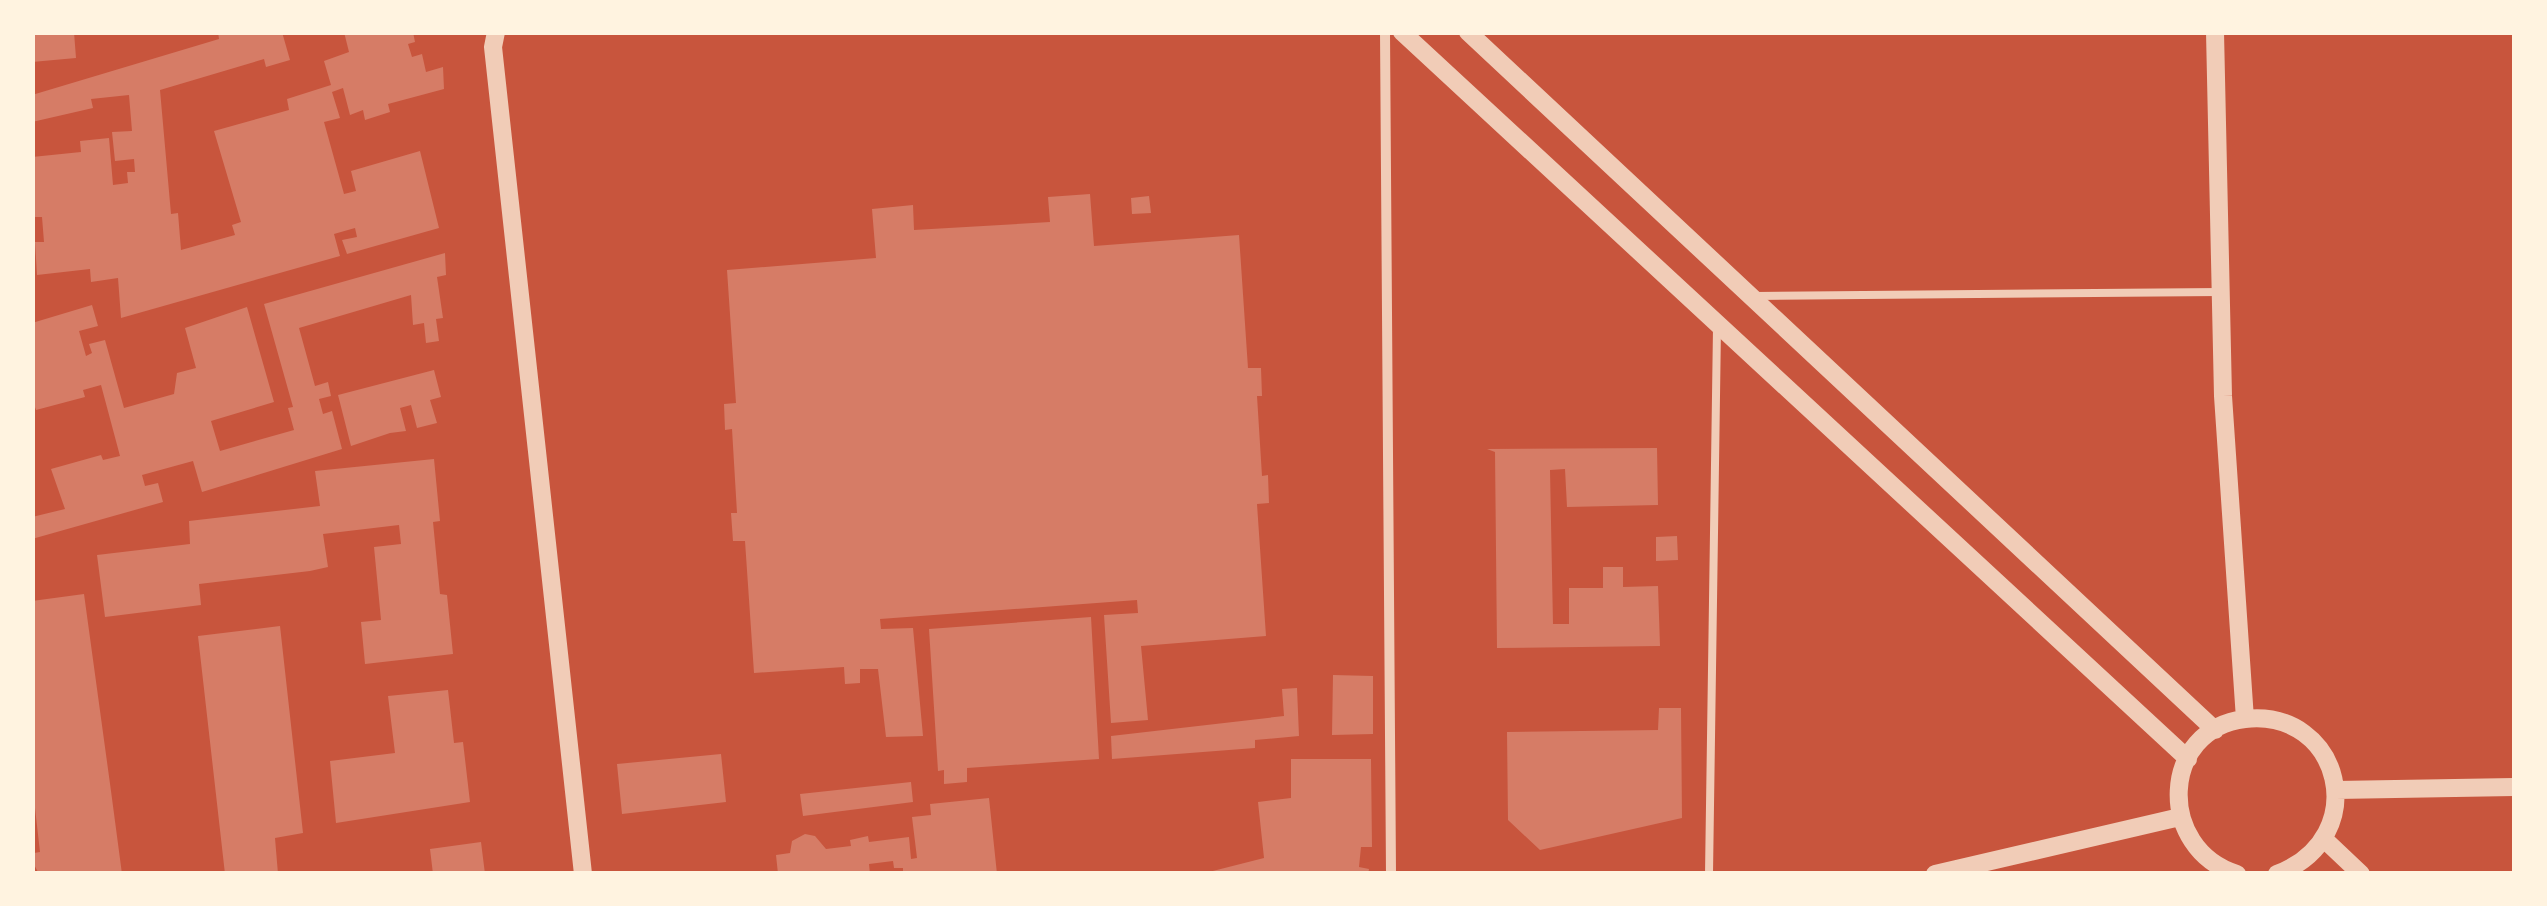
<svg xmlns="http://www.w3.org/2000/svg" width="2547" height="906" viewBox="0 0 2547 906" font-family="Signika,sans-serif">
	<rect width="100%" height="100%" fill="#c8553d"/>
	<!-- building -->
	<path fill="#d67c66" d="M 32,32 L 74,32 L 76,58 L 32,62 Z
		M 218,32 L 282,32 L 290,60 L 266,67 L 264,59 L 160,90 L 171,214 L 178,213 L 181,250 L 235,235 L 232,225 L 241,222 L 214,131 L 289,110 L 287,99 L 331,85 L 324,61 L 349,52 L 344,32 L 413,32 L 415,42 L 408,44 L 412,57 L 422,54 L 426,72 L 443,67 L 444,89 L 388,104 L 390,112 L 365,120 L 363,110 L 350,115 L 343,88 L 332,92 L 340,118 L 324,122 L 344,194 L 356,191 L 351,171 L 420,151 L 439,228 L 347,254 L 342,240 L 357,237 L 355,228 L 334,234 L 340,256 L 121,318 L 118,278 L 91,282 L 90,269 L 37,275 L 35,242 L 44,242 L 42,217 L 32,217 L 32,157 L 81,152 L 80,141 L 109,138 L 113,185 L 128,183 L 127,172 L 135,172 L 134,159 L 115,161 L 112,132 L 132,131 L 129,95 L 91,99 L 93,108 L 32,122 L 32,95 L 219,39 Z
		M 1090,194 L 1094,246 L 1239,235 L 1248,368 L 1261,368 L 1262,396 L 1257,396 L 1262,476 L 1268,475 L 1269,503 L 1257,504 L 1266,636 L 1141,646 L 1148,720 L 1111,723 L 1104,615 L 1138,613 L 1137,600 L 880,619 L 881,629 L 913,628 L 923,736 L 886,737 L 878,669 L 860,669 L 860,683 L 845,684 L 844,667 L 754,673 L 745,541 L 733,541 L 731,513 L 737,513 L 732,429 L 725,430 L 724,404 L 736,403 L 727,270 L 876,258 L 872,209 L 913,205 L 914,230 L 1050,222 L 1048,197 Z
		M 1149,196 L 1151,213 L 1132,214 L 1131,198 Z
		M 445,253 L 446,275 L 437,277 L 443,318 L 436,319 L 439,341 L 426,343 L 424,323 L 413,325 L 411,295 L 299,328 L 315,386 L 328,382 L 331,396 L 319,399 L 323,414 L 332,411 L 342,449 L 202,492 L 193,461 L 142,475 L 145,486 L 158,483 L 163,502 L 32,539 L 32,517 L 65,509 L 51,469 L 101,455 L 103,460 L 120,456 L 101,385 L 83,390 L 85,397 L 36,410 L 32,399 L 32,323 L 92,305 L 98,326 L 79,331 L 86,356 L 92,353 L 89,344 L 105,340 L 124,408 L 174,394 L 177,373 L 196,368 L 185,328 L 247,307 L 274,402 L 211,421 L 220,451 L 294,430 L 288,408 L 293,407 L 264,304 Z
		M 434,370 L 441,397 L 430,400 L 437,423 L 417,428 L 411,405 L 400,408 L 406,431 L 390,433 L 351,446 L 338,395 Z
		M 1657,448 L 1658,505 L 1567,507 L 1565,469 L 1550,470 L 1553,624 L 1569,624 L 1569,588 L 1603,588 L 1603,567 L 1623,567 L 1623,587 L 1658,586 L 1660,646 L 1497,648 L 1495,452 L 1487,449 Z
		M 434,459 L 440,521 L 433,522 L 440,594 L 447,595 L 453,654 L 365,664 L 361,622 L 381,620 L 374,547 L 401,544 L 399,525 L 323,534 L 328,567 L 310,571 L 199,584 L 201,605 L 105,617 L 97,555 L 190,544 L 189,521 L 320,506 L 315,471 Z
		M 1677,536 L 1678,560 L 1656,561 L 1656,537 Z
		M 84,594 L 111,791 L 122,874 L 46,874 L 38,872 L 32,861 L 34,853 L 40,852 L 35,808 L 32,809 L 32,601 Z
		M 1091,617 L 1099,759 L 967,768 L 967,782 L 944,784 L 944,770 L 938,771 L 929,629 Z
		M 280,626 L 303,833 L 275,838 L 278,874 L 225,874 L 198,636 Z
		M 1333,675 L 1373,676 L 1373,734 L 1332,735 Z
		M 1297,688 L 1299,736 L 1255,740 L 1255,748 L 1112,759 L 1111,736 L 1284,716 L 1282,689 Z
		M 448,690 L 454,743 L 463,742 L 470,802 L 336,823 L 330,761 L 395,753 L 388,696 Z
		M 1659,708 L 1681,708 L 1682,818 L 1540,850 L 1508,820 L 1507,732 L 1658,730 Z
		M 721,754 L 726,802 L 622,814 L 617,764 Z
		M 1291,759 L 1371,759 L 1372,847 L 1361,847 L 1359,867 L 1369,869 L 1368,874 L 1201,874 L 1264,858 L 1258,802 L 1291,798 Z
		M 911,782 L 913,802 L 803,816 L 800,794 Z
		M 989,798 L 997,874 L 903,874 L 903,868 L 894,868 L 893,861 L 869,864 L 870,874 L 778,874 L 776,855 L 790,853 L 792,841 L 805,834 L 815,836 L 826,849 L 851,846 L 850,840 L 868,836 L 869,842 L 909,837 L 911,859 L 917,858 L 912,817 L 931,815 L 930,804 Z
		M 481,842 L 485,874 L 433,874 L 430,849 Z"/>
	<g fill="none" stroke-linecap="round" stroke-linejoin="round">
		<!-- service -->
		<path stroke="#f1ccb7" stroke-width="8" d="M 1755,296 L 2221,292
			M 1709,874 L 1717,328"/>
		<!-- minor -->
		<path stroke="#f1ccb7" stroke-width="10" d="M 1385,32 L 1391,874"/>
		<!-- tertiary -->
		<path stroke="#f1ccb7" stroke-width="18" d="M 496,32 L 493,47 L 583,874
			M 1402,32 L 2188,759
			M 1468,32 L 2215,730
			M 2215,32 L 2223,396 L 2245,719
			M 2336,790 L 2514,787
			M 2324,839 L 2361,874
			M 1935,874 L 2180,817
			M 2237,874 C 2156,849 2160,729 2245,719 C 2341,708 2374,837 2277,874"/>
	</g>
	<!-- border -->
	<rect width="2547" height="906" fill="none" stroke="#fff3e0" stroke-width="70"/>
</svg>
